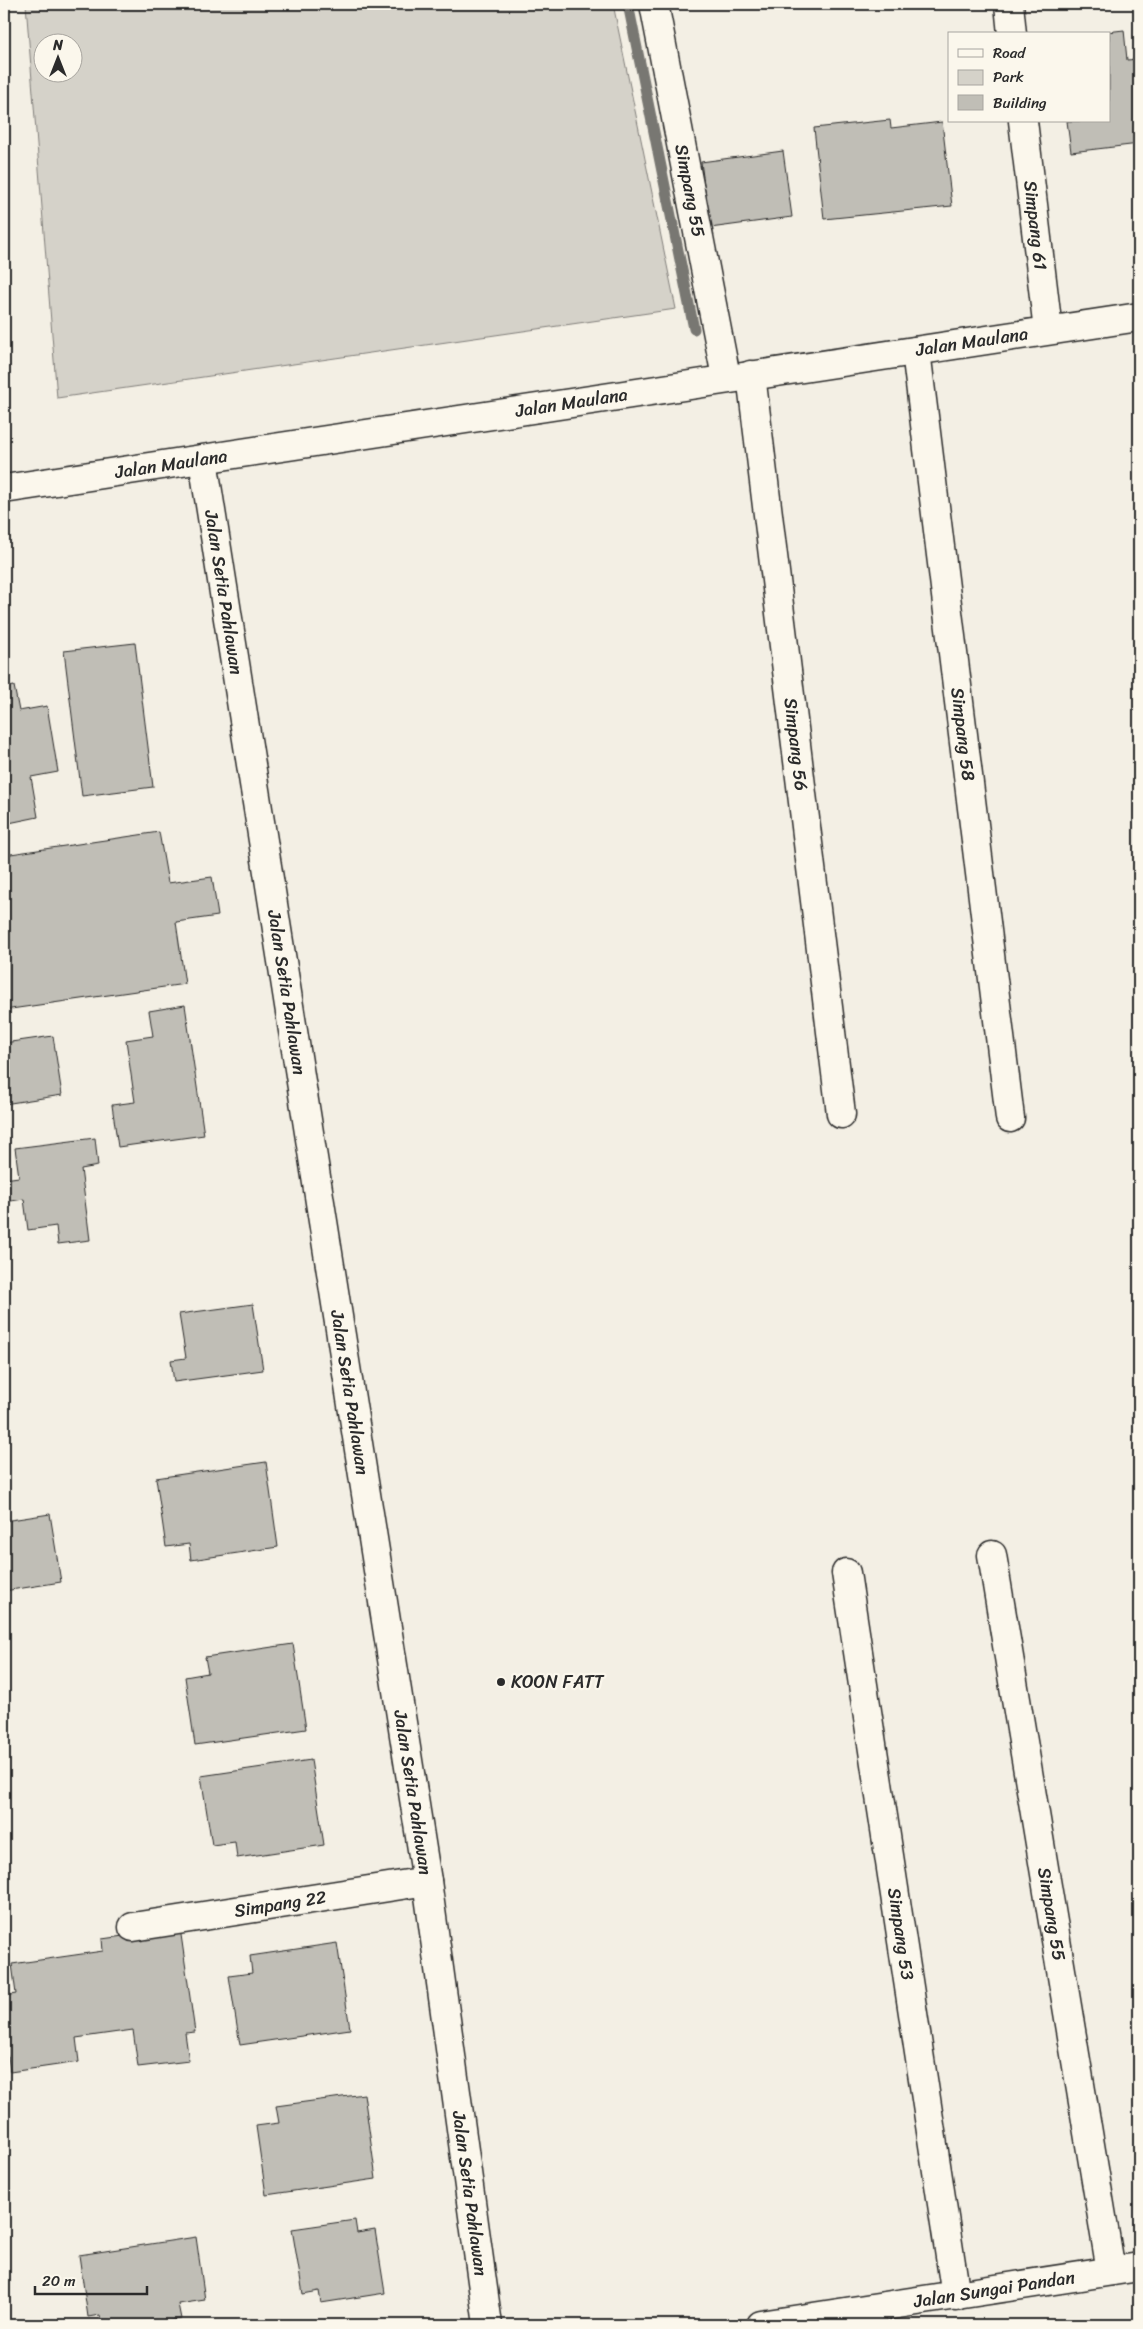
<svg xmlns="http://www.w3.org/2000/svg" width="1143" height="2329" viewBox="0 0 1143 2329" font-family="Sriracha,sans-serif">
	<rect width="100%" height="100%" fill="#f3efe4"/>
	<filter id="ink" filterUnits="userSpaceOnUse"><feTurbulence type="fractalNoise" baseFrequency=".02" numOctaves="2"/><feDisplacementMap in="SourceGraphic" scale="10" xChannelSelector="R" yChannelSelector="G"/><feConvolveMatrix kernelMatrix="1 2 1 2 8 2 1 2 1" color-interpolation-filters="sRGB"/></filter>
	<g filter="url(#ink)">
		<!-- green -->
		<path fill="#d5d2c9" stroke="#807e7a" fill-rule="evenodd" d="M 26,4 L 613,4 L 676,309 L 57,398 ZM 42,42 L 72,42 L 72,72 L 42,72 Z"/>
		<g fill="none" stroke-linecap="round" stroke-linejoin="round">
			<!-- stream -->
			<path stroke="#787772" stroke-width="11" d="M 628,4 L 694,329"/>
		</g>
		<!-- building -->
		<path fill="#c0beb6" stroke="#2b2b2b" d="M 1124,30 L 1127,60 L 1139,59 L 1139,96 L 1136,97 L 1139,144 L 1071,152 L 1067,121 L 1109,121 L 1109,34 L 1089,34 Z
			M 890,120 L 891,128 L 942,122 L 952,206 L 824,219 L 814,128 Z
			M 783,151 L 792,217 L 710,228 L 701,162 Z
			M 135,643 L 153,787 L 82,796 L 64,651 Z
			M 14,686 L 19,711 L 47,706 L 58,772 L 31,777 L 38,817 L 4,824 L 4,688 Z
			M 159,832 L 168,883 L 212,877 L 218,916 L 176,922 L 185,984 L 4,1010 L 4,855 Z
			M 185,1005 L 204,1135 L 118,1147 L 112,1105 L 135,1102 L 126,1040 L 153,1036 L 149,1011 Z
			M 53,1036 L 62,1095 L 4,1104 L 4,1043 Z
			M 95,1138 L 98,1166 L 81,1169 L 90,1240 L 58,1244 L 56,1226 L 28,1230 L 24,1199 L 4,1202 L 4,1179 L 19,1177 L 15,1148 Z
			M 253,1304 L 263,1370 L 174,1382 L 171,1360 L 186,1358 L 179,1314 Z
			M 266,1462 L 278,1547 L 191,1560 L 189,1544 L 166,1547 L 156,1478 Z
			M 50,1514 L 61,1582 L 4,1591 L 4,1521 Z
			M 293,1644 L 306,1729 L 195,1745 L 185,1677 L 208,1673 L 205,1657 Z
			M 311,1760 L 324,1845 L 237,1858 L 235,1842 L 212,1845 L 201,1776 Z
			M 180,1928 L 195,2032 L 185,2033 L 189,2061 L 138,2067 L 133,2030 L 76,2038 L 79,2062 L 10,2072 L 8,2056 L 4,2057 L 4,1996 L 16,1994 L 12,1964 L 103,1951 L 102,1939 Z
			M 337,1943 L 350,2029 L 240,2045 L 229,1976 L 252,1973 L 250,1956 Z
			M 364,2094 L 376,2179 L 266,2195 L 256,2126 L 279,2123 L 276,2106 Z
			M 355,2220 L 357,2233 L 375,2230 L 385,2293 L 321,2303 L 319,2291 L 303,2294 L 292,2229 Z
			M 196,2237 L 205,2300 L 178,2304 L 181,2319 L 141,2325 L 102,2325 L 100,2315 L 88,2317 L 79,2255 Z"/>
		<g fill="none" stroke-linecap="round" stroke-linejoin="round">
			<!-- minor casing -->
			<g stroke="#2b2b2b" stroke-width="31">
				<g id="minor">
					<path id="s1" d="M 654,4 L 726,377"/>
					<path d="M 1009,4 L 1012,34"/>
					<path id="s2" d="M 1023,121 L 1048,330"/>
					<path id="s3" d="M 916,351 L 1010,1118"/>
					<path id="s4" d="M 751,375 L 841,1114"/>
					<path id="s5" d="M 203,460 L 427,1881 L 488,2325"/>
					<path id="s6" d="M 992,1555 L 1111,2271"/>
					<path id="s7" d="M 846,1573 L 956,2296"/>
					<path id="s8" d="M 133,1927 L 427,1881"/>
					<path id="s9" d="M 761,2325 L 1139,2267"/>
				</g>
			</g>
			<!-- major casing -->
			<g stroke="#2b2b2b" stroke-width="31">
				<g id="major">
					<path id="s10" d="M 4,489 C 382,433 760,372 1139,317"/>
				</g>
			</g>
			<!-- minor -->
			<use href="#minor" stroke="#fbf7ec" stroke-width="28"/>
			<!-- major -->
			<use href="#major" stroke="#fbf7ec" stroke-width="28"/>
		</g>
	</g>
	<!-- markers -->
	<circle fill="#2b2b2b" stroke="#fbf7ec" stroke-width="2" cx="501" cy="1682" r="5"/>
	<g text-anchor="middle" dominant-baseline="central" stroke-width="4.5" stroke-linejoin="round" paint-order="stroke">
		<!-- street labels -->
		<g font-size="18" fill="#2b2b2b" stroke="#fbf7ec">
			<text stroke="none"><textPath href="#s1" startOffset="190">Simpang 55</textPath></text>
			<text stroke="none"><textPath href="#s2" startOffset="105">Simpang 61</textPath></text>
			<text stroke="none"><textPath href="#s10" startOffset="979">Jalan Maulana</textPath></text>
			<text stroke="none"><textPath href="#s10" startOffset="574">Jalan Maulana</textPath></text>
			<text stroke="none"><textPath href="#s10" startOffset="169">Jalan Maulana</textPath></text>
			<text stroke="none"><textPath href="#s5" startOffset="134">Jalan Setia Pahlawan</textPath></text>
			<text stroke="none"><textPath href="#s3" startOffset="386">Simpang 58</textPath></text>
			<text stroke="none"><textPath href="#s4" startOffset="372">Simpang 56</textPath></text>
			<text stroke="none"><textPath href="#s5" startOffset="539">Jalan Setia Pahlawan</textPath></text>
			<text stroke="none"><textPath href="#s5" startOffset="944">Jalan Setia Pahlawan</textPath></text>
			<text stroke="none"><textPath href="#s5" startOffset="1349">Jalan Setia Pahlawan</textPath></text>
			<text stroke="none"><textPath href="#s8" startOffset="149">Simpang 22</textPath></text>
			<text stroke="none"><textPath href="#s6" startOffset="364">Simpang 55</textPath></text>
			<text stroke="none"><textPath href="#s7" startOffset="365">Simpang 53</textPath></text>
			<text stroke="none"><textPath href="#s5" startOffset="1754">Jalan Setia Pahlawan</textPath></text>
			<text stroke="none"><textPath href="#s9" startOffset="236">Jalan Sungai Pandan</textPath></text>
		</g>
		<!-- poi labels -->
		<g font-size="18" fill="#2b2b2b" stroke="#fbf7ec" text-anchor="start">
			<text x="511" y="1682">KOON FATT</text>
		</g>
	</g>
	<!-- margin -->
	<rect width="1143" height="2329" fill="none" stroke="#fbf7ec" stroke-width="20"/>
	<rect x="10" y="10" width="1123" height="2309" fill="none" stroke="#2b2b2b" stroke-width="2" filter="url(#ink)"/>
	<!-- legend -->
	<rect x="948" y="32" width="162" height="90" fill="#fbf7ec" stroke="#a8a59f"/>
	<rect x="958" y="49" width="25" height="8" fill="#fbf7ec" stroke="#a8a59f"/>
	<text x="993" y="58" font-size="15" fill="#2b2b2b">Road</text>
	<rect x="958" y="70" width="25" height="15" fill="#d5d2c9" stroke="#a8a59f"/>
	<text x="993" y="82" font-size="15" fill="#2b2b2b">Park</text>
	<rect x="958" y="95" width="25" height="15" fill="#c0beb6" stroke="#a8a59f"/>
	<text x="993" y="108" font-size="15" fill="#2b2b2b">Building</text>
	<!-- north arrow -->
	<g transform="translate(58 58)"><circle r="24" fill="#fbf7ec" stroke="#a8a59f"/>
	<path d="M0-4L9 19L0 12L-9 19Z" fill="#2b2b2b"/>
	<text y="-8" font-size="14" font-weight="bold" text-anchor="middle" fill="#2b2b2b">N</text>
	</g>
	<!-- scale -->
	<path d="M35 2286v8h112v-8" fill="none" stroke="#2b2b2b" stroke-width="2.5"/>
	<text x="42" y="2286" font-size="15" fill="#2b2b2b" stroke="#fbf7ec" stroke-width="4" paint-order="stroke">20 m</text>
</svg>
